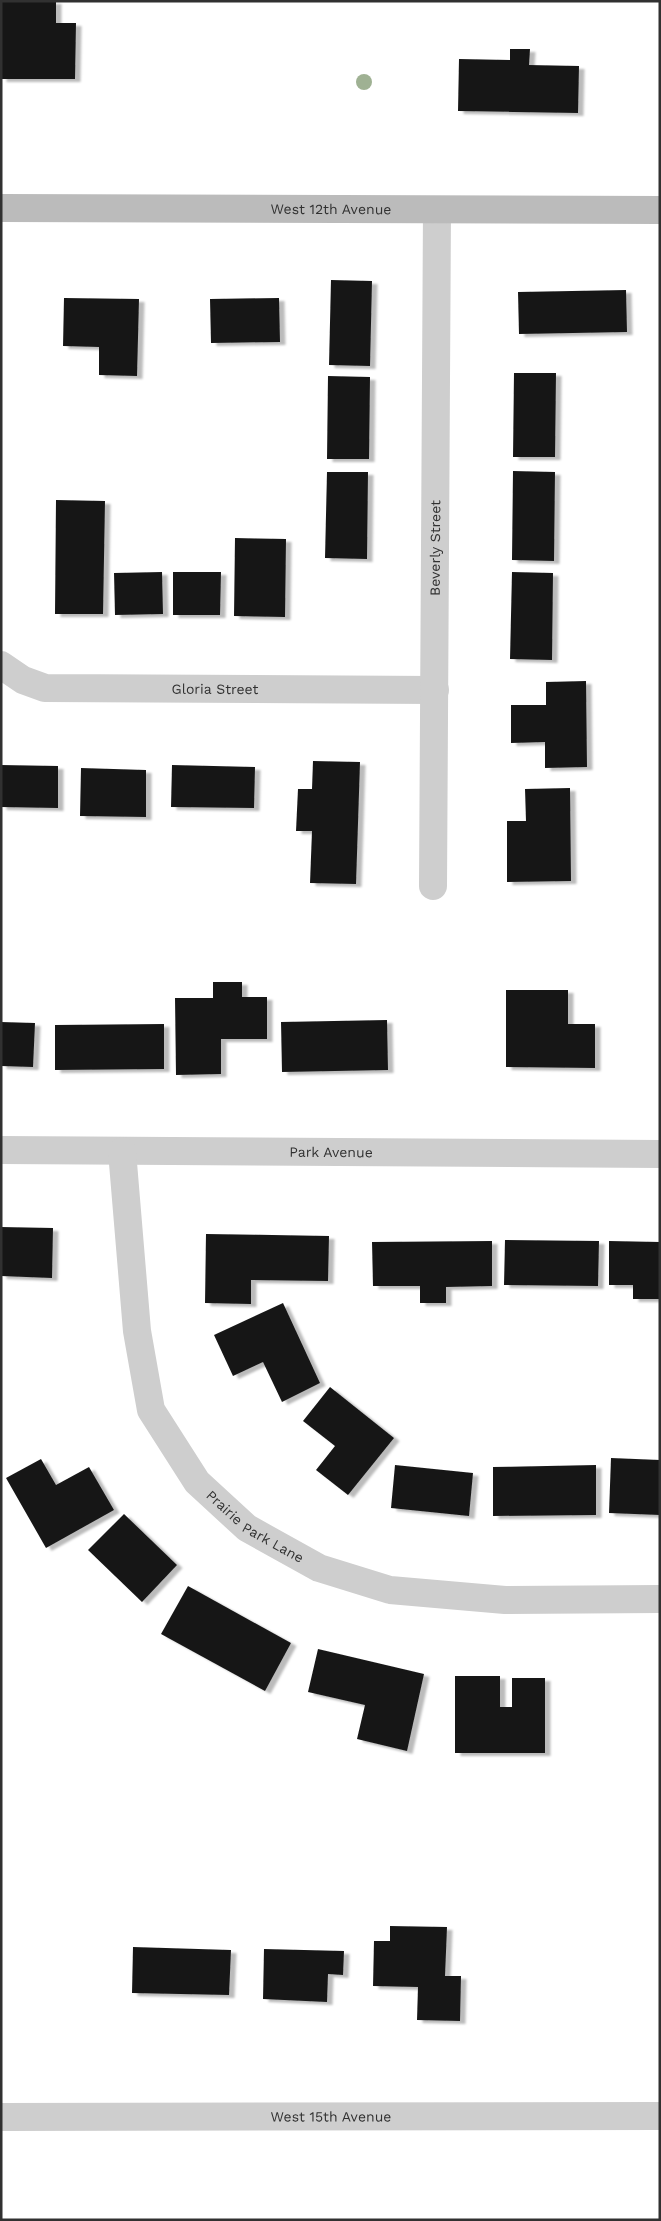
<svg xmlns="http://www.w3.org/2000/svg" width="661" height="2221" viewBox="0 0 661 2221" font-family="'Work Sans',sans-serif">
	<defs>
		<filter id="shadow"><feDropShadow dx="5.5" dy="3" stdDeviation="1" flood-color="#0004"/></filter>
	</defs>
	<rect width="100%" height="100%" fill="#fff"/>
	<!-- building -->
	<path fill="#181818" filter="url(#shadow)" d="M 2,1 L 56,1 L 56,23 L 76,23 L 75,79 L 1,79 Z
		M 510,49 L 530,49 L 529,65 L 579,66 L 578,113 L 458,111 L 459,59 L 510,60 Z
		M 331,280 L 372,281 L 370,366 L 329,365 Z
		M 626,290 L 627,332 L 519,334 L 518,292 Z
		M 64,298 L 139,299 L 137,376 L 99,375 L 99,347 L 63,346 Z
		M 279,298 L 280,342 L 211,343 L 210,299 Z
		M 514,373 L 556,373 L 555,457 L 513,457 Z
		M 328,376 L 370,377 L 369,459 L 327,459 Z
		M 513,471 L 555,472 L 554,561 L 512,560 Z
		M 327,472 L 368,472 L 367,559 L 325,558 Z
		M 56,500 L 105,501 L 103,614 L 55,614 Z
		M 235,538 L 286,539 L 285,617 L 234,616 Z
		M 162,572 L 163,614 L 115,615 L 114,573 Z
		M 173,572 L 221,572 L 220,615 L 173,615 Z
		M 512,572 L 553,573 L 552,660 L 510,659 Z
		M 586,681 L 587,767 L 545,768 L 545,742 L 511,743 L 511,705 L 546,705 L 546,682 Z
		M 313,761 L 360,762 L 356,884 L 310,883 L 312,831 L 296,831 L 298,789 L 312,789 Z
		M 1,765 L 58,766 L 58,808 L 1,807 Z
		M 172,765 L 255,767 L 254,808 L 171,807 Z
		M 81,768 L 146,770 L 146,817 L 80,816 Z
		M 570,788 L 571,881 L 507,882 L 507,821 L 526,821 L 525,789 Z
		M 213,982 L 242,982 L 242,997 L 267,997 L 267,1039 L 221,1039 L 221,1074 L 176,1075 L 175,998 L 213,998 Z
		M 506,990 L 568,990 L 568,1024 L 595,1024 L 595,1068 L 506,1067 Z
		M 387,1020 L 388,1070 L 282,1072 L 281,1022 Z
		M 1,1022 L 35,1023 L 33,1067 L 1,1066 Z
		M 164,1024 L 164,1069 L 55,1070 L 55,1025 Z
		M 1,1227 L 53,1228 L 52,1278 L 1,1276 Z
		M 206,1234 L 329,1236 L 328,1281 L 251,1280 L 251,1304 L 205,1303 Z
		M 505,1240 L 599,1241 L 598,1286 L 504,1285 Z
		M 492,1241 L 492,1286 L 446,1287 L 446,1303 L 420,1303 L 420,1286 L 373,1286 L 372,1242 Z
		M 609,1241 L 660,1242 L 660,1299 L 633,1299 L 633,1285 L 609,1285 Z
		M 283,1303 L 320,1383 L 282,1402 L 263,1362 L 233,1376 L 214,1335 Z
		M 330,1387 L 394,1438 L 348,1495 L 316,1470 L 335,1446 L 303,1421 Z
		M 611,1458 L 660,1460 L 660,1515 L 609,1513 Z
		M 41,1459 L 56,1485 L 89,1467 L 114,1510 L 46,1548 L 6,1478 Z
		M 395,1465 L 473,1473 L 469,1516 L 391,1508 Z
		M 596,1465 L 596,1515 L 493,1516 L 493,1467 Z
		M 124,1514 L 177,1565 L 142,1602 L 88,1550 Z
		M 188,1586 L 291,1643 L 265,1691 L 161,1634 Z
		M 318,1649 L 424,1674 L 407,1751 L 357,1739 L 365,1705 L 308,1692 Z
		M 455,1676 L 500,1676 L 500,1707 L 512,1707 L 512,1678 L 545,1678 L 545,1753 L 455,1753 Z
		M 390,1926 L 447,1927 L 445,1976 L 461,1976 L 460,2021 L 417,2020 L 418,1987 L 373,1986 L 374,1941 L 390,1941 Z
		M 133,1947 L 231,1950 L 229,1995 L 132,1993 Z
		M 264,1949 L 344,1951 L 343,1975 L 328,1974 L 327,2002 L 263,1999 Z"/>
	<g fill="none" stroke-linecap="round" stroke-linejoin="round">
		<!-- minor -->
		<g stroke="#cecece" stroke-width="28">
			<path id="s1" d="M 1,665 L 23,680 L 45,688 L 435,690"/>
			<path id="s2" d="M 433,886 L 437,210"/>
			<path id="s3" d="M 1,1150 L 660,1154"/>
			<path id="s4" d="M 122,1151 L 137,1331 L 151,1410 L 197,1482 L 247,1528 L 319,1568 L 390,1590 L 505,1600 L 660,1599"/>
		</g>
		<!-- tertiary -->
		<path stroke="#cecece" stroke-width="28" id="s5" d="M 1,2117 L 660,2116"/>
		<!-- secondary -->
		<path stroke="#bbb" stroke-width="28" id="s6" d="M 1,208 L 660,210"/>
	</g>
	<!-- trees -->
	<circle fill="#9fb193" cx="364" cy="82" r="8"/>
	<g text-anchor="middle" dominant-baseline="central" stroke-width="5" stroke-linejoin="round" paint-order="stroke">
		<!-- street labels -->
		<g font-size="14" fill="#313131" stroke="#fff">
			<text stroke="none"><textPath href="#s6" startOffset="330">West 12th Avenue</textPath></text>
			<text stroke="none"><textPath href="#s2" startOffset="338">Beverly Street</textPath></text>
			<text stroke="none"><textPath href="#s1" startOffset="220">Gloria Street</textPath></text>
			<text stroke="none"><textPath href="#s3" startOffset="330">Park Avenue</textPath></text>
			<text stroke="none"><textPath href="#s4" startOffset="420">Prairie Park Lane</textPath></text>
			<text stroke="none"><textPath href="#s5" startOffset="330">West 15th Avenue</textPath></text>
		</g>
	</g>
	<!-- border -->
	<rect width="661" height="2221" fill="none" stroke="#313131" stroke-width="5"/>
</svg>
